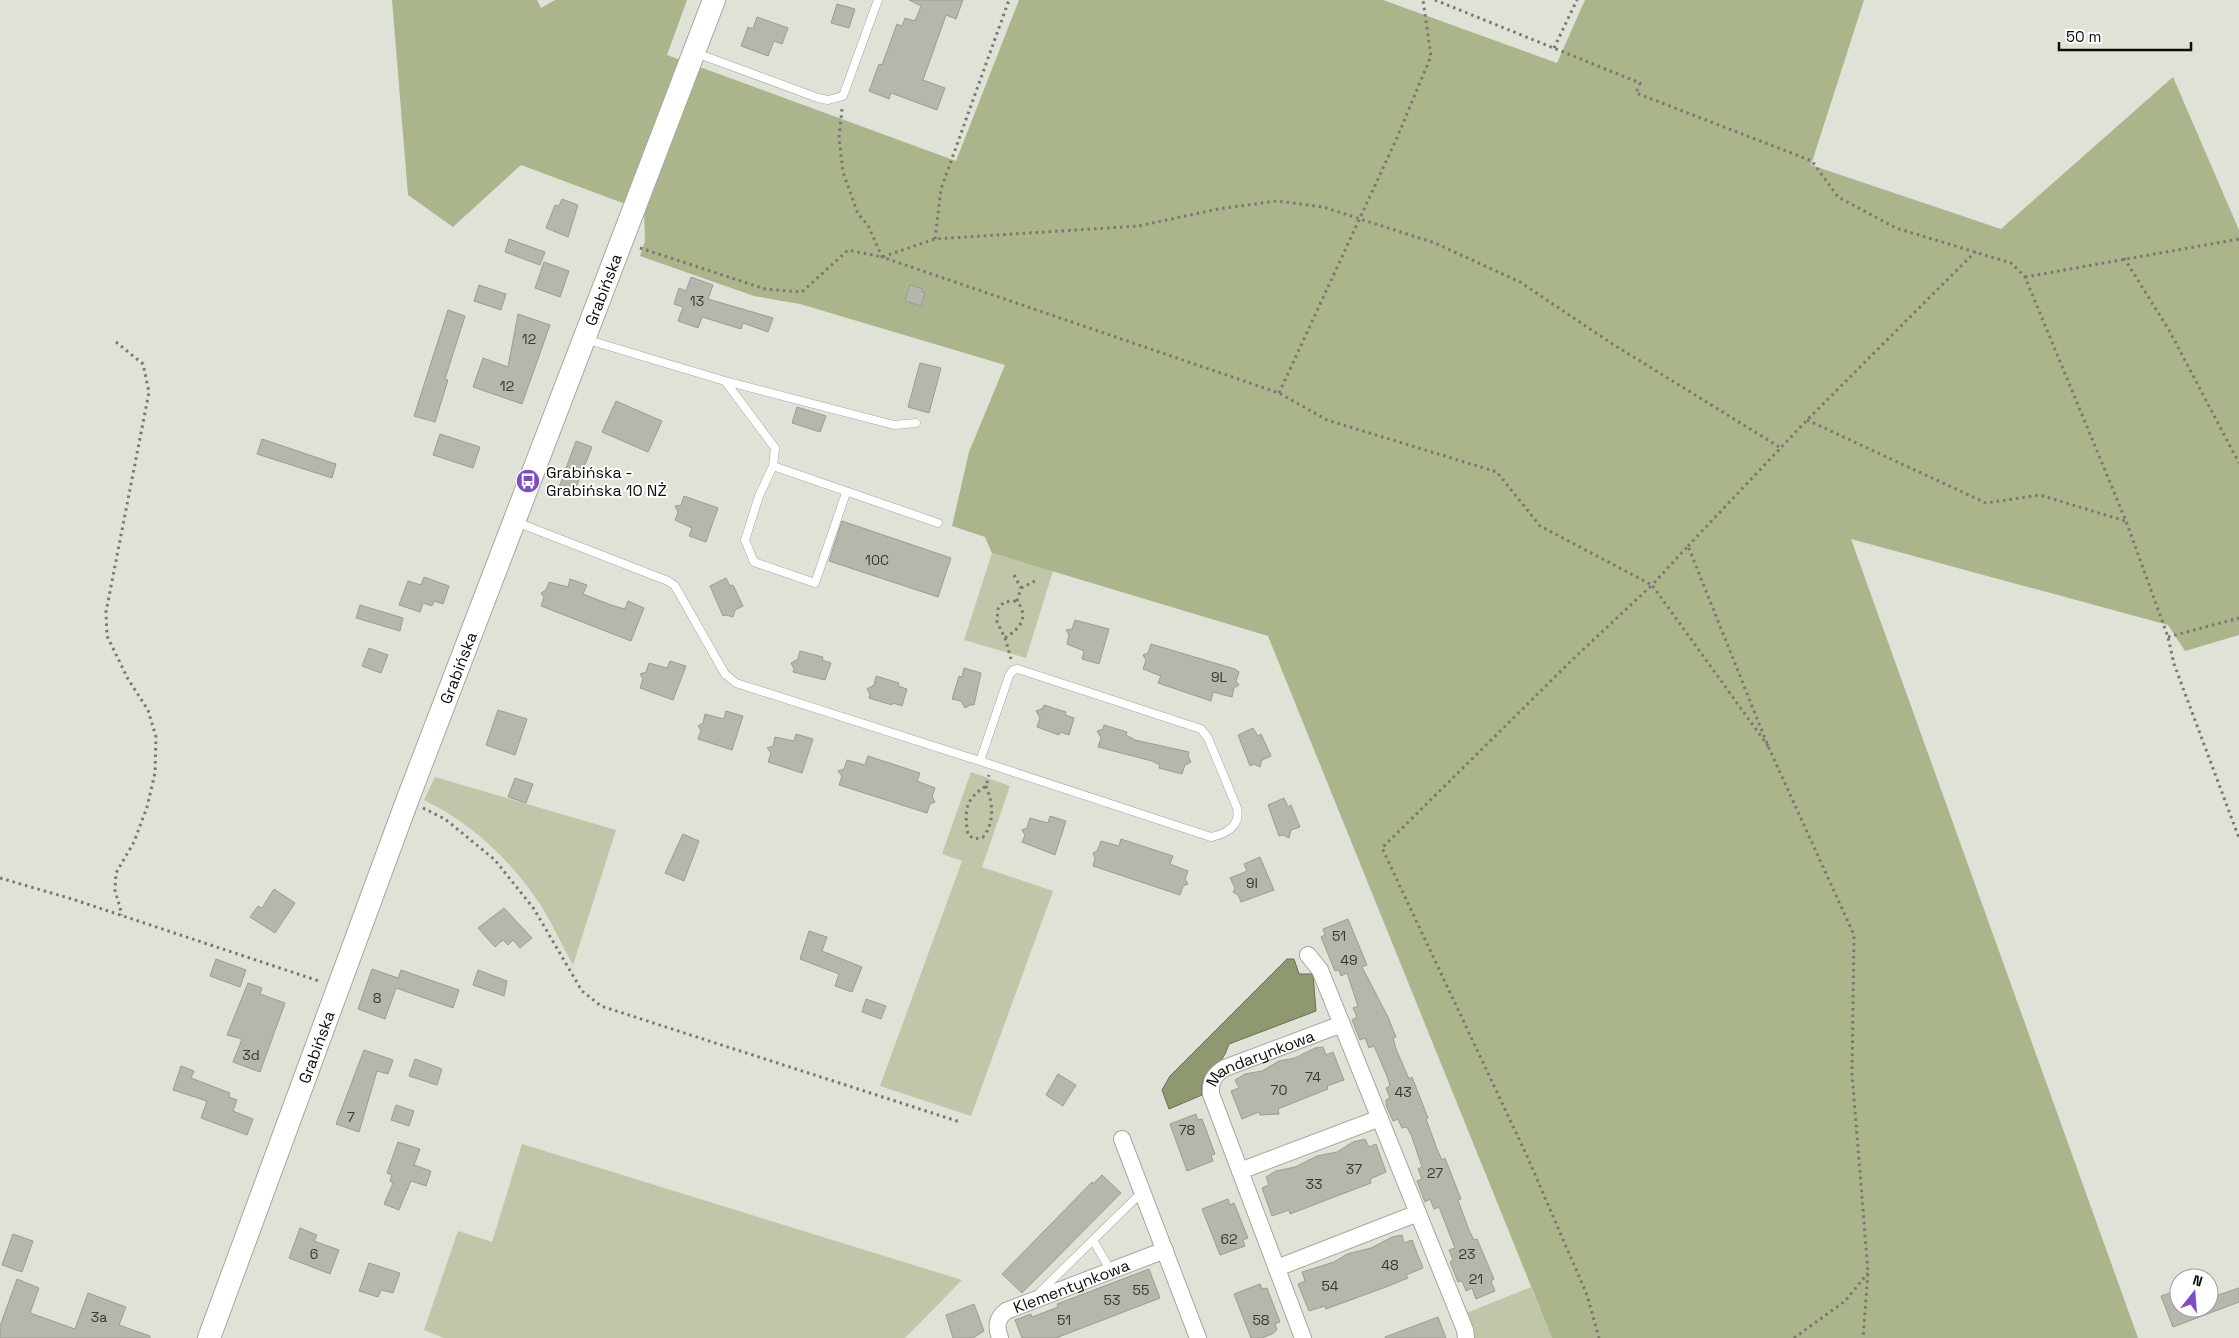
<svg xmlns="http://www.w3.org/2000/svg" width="2239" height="1338" viewBox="0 0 2239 1338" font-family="'Space Grotesk',sans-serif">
	<rect width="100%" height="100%" fill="#dfe2d7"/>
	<!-- green -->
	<path fill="#bfc7a8" d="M 992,553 L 1053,571 L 1026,658 L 964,640 Z
		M 971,772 L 1010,786 L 982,867 L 1053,891 L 971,1116 L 880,1086 L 962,861 L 942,854 Z
		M 435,777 L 616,830 L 573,965 C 562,945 552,923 540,904 C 511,860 471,823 424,800 Z
		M 522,1144 L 962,1280 L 905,1338 L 444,1338 L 424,1330 L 458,1231 L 492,1242 Z
		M 1531,1287 L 1552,1338 L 1472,1338 L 1466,1313 Z"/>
	<!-- forest -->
	<path fill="#abb58c" d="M 392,0 L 537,0 L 541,8 L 555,0 L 687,0 L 667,55 L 956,161 L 1019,0 L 1383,0 L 1557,63 L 1585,0 L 1864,0 L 1811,165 L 2001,229 L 2173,77 L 2239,230 L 2239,635 L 2185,651 L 2168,625 L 1851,539 L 2138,1338 L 1552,1338 L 1268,636 L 992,553 L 985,537 L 952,526 L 969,452 L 1005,365 L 800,304 L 754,296 L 640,256 L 645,241 L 644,211 L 521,165 L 453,227 L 408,195 Z"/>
	<!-- water -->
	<path fill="#8f9971" stroke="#686f52" d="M 1287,959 L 1294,959 L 1299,974 L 1313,974 L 1316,1011 L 1229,1044 C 1227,1049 1225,1055 1222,1059 C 1210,1074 1200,1072 1202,1095 L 1169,1109 L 1162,1090 L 1170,1076 Z"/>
	<!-- building -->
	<path fill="#b4b7ac" stroke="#9b9d93" d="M 909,0 L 963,0 L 956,19 L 946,15 L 923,80 L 945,88 L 937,110 L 891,93 L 889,99 L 869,91 L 879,64 L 882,65 L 897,24 L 902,26 L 905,18 L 915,21 L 921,6 Z
		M 837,4 L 855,9 L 849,28 L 831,23 Z
		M 757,17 L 788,28 L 782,44 L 774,41 L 768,56 L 741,46 L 748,27 L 753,29 Z
		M 562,199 L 578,205 L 568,237 L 546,228 L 555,205 L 559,206 Z
		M 509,239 L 545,252 L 540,265 L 505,252 Z
		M 544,262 L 569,271 L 560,297 L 535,288 Z
		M 691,277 L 713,285 L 708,299 L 773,318 L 768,332 L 743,323 L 741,329 L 702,317 L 698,328 L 678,321 L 683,307 L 674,304 L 679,288 L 686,291 Z
		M 479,285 L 506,294 L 501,310 L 474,301 Z
		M 910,285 L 923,289 L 922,292 L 925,293 L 921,306 L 905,301 Z
		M 448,310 L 465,316 L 445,379 L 448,380 L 435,422 L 414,416 Z
		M 518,314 L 550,325 L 522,404 L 473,387 L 483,358 L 508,367 Z
		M 920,363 L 941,368 L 929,413 L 908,407 Z
		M 616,401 L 662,421 L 648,452 L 602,432 Z
		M 797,407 L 826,416 L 820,432 L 792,423 Z
		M 440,434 L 480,447 L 473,468 L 433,455 Z
		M 262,439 L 336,464 L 332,478 L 257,454 Z
		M 576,441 L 592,447 L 573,495 L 558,490 Z
		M 684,496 L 718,508 L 706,542 L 689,536 L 692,528 L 675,520 L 678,512 L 675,506 L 681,505 Z
		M 842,521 L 951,558 L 938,597 L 829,561 Z
		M 424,577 L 449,586 L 443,604 L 434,601 L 432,606 L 423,603 L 420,612 L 399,605 L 408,581 L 421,585 Z
		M 726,578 L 730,586 L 733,585 L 743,606 L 735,610 L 733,617 L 726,615 L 723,616 L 710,586 Z
		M 570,579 L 587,585 L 583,594 L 611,605 L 625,609 L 628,601 L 644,608 L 631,641 L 541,606 L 544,597 L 541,593 L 546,590 L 549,582 L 568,587 Z
		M 360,605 L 403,618 L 400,631 L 356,618 Z
		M 1075,620 L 1109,629 L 1099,664 L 1082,659 L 1084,651 L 1067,644 L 1069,635 L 1066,630 L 1072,629 Z
		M 1151,644 L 1235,669 L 1239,672 L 1236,681 L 1239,685 L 1234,688 L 1232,697 L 1213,692 L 1211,701 L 1158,683 L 1161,676 L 1143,669 L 1146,660 L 1143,655 L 1148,653 Z
		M 369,648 L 388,655 L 381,673 L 362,666 Z
		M 800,651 L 823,657 L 822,660 L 831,663 L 825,680 L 793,672 L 794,669 L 791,663 L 798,659 Z
		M 670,661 L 686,666 L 673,700 L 640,688 L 643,679 L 640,674 L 646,672 L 649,663 L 667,668 Z
		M 964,668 L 981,673 L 974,705 L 970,705 L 965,708 L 961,701 L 952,699 L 959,676 L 962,677 Z
		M 876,676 L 899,683 L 898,686 L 907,689 L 902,706 L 893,703 L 892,705 L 869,698 L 870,694 L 867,689 L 874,685 Z
		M 1044,705 L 1066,712 L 1065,715 L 1074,718 L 1069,735 L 1060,732 L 1059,735 L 1037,727 L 1040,718 L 1036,711 L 1042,709 Z
		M 498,710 L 527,719 L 515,755 L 486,745 Z
		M 726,711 L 743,716 L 732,750 L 698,739 L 701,730 L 698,726 L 703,723 L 705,714 L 724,719 Z
		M 1104,725 L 1127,732 L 1126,735 L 1135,740 L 1189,752 L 1188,756 L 1191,762 L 1185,765 L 1182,774 L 1159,768 L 1160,765 L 1152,761 L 1098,747 L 1101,738 L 1097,731 L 1103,729 Z
		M 1253,728 L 1258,736 L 1261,734 L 1271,756 L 1262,760 L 1260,767 L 1254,764 L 1250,766 L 1238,735 Z
		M 796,734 L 813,739 L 802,773 L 768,762 L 771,753 L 767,748 L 773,746 L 775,737 L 794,741 Z
		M 868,756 L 920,773 L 917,781 L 935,788 L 932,797 L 935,802 L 930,804 L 927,813 L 839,785 L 842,776 L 838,771 L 844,769 L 847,760 L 865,765 Z
		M 515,778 L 533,784 L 526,803 L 508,797 Z
		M 1284,798 L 1288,807 L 1291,805 L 1300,827 L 1291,830 L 1289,838 L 1283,835 L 1279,836 L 1268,805 Z
		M 1050,816 L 1066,821 L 1055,855 L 1022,842 L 1025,835 L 1022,830 L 1027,828 L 1030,818 L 1048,823 Z
		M 683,834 L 699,841 L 684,881 L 665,873 Z
		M 1121,839 L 1173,856 L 1170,864 L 1188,871 L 1185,879 L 1188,884 L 1183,886 L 1180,895 L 1093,866 L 1095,858 L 1093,853 L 1097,851 L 1101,841 L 1119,846 Z
		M 1260,857 L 1274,890 L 1241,902 L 1238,895 L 1233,892 L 1235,888 L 1230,878 L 1247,871 L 1244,864 Z
		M 274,889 L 295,903 L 275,933 L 250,917 L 258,906 L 262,908 Z
		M 504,908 L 532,938 L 520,948 L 513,940 L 508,945 L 503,940 L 495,947 L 478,928 Z
		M 1348,919 L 1367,965 L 1362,967 L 1388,1017 L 1396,1037 L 1393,1038 L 1396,1049 L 1409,1079 L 1412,1077 L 1428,1118 L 1426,1119 L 1437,1149 L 1442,1160 L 1445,1158 L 1461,1199 L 1458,1200 L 1469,1230 L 1474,1240 L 1477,1239 L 1494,1279 L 1491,1281 L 1495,1291 L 1476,1299 L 1472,1288 L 1466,1291 L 1462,1281 L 1458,1282 L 1450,1262 L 1453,1260 L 1449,1250 L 1455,1248 L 1439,1207 L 1434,1209 L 1430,1199 L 1425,1202 L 1417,1181 L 1422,1179 L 1418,1169 L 1422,1167 L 1412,1137 L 1407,1127 L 1402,1128 L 1398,1119 L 1393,1121 L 1386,1105 L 1386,1100 L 1390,1098 L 1386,1088 L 1390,1086 L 1387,1076 L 1374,1046 L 1369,1048 L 1365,1038 L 1360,1040 L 1352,1020 L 1357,1017 L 1353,1008 L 1358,1006 L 1347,973 L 1341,976 L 1339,970 L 1335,971 L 1321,937 L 1325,935 L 1323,929 Z
		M 809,931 L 827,937 L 822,951 L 862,967 L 852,992 L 835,986 L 839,974 L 800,959 Z
		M 216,959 L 246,970 L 240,987 L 210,976 Z
		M 372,969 L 398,978 L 401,970 L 459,990 L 453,1008 L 396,988 L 385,1019 L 358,1009 Z
		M 478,970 L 507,981 L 504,996 L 473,985 Z
		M 248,983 L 262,988 L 260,994 L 285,1003 L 260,1072 L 233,1062 L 242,1039 L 227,1035 Z
		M 866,999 L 886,1006 L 881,1019 L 862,1012 Z
		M 1323,1047 L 1326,1055 L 1333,1052 L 1344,1080 L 1327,1086 L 1328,1089 L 1278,1109 L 1279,1114 L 1260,1115 L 1259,1112 L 1242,1119 L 1231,1091 L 1239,1088 L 1235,1080 L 1245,1074 L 1262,1071 L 1279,1061 L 1295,1058 L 1315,1048 Z
		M 364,1050 L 393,1060 L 388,1074 L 377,1071 L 359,1132 L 336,1124 Z
		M 415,1059 L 442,1069 L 437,1085 L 409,1076 Z
		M 181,1066 L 194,1071 L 191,1078 L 230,1093 L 229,1097 L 237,1100 L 233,1111 L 253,1119 L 247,1135 L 201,1118 L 207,1101 L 173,1090 Z
		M 1058,1074 L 1076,1085 L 1063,1106 L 1046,1095 Z
		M 396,1105 L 414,1111 L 409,1126 L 391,1120 Z
		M 1196,1114 L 1198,1120 L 1202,1119 L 1215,1154 L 1211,1155 L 1213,1161 L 1187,1171 L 1170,1124 Z
		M 1365,1139 L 1369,1147 L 1376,1144 L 1386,1172 L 1370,1179 L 1371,1183 L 1350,1191 L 1290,1214 L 1289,1210 L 1272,1216 L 1262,1188 L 1269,1185 L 1266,1177 L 1276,1171 L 1295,1167 L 1317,1156 L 1337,1152 L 1353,1142 Z
		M 398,1142 L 420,1149 L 414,1165 L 431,1171 L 426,1186 L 411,1181 L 399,1210 L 384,1204 L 393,1183 L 390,1181 L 392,1175 L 387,1173 Z
		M 1102,1175 L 1121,1193 L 1022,1293 L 1002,1274 L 1092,1182 L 1093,1184 Z
		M 1228,1199 L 1230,1205 L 1234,1203 L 1248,1238 L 1243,1240 L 1245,1246 L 1220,1255 L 1202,1209 Z
		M 300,1228 L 317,1235 L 314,1241 L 339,1250 L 330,1274 L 289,1258 Z
		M 13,1234 L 33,1241 L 22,1272 L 2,1265 Z
		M 1402,1235 L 1404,1243 L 1412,1240 L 1423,1268 L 1406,1275 L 1408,1278 L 1386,1287 L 1326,1309 L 1325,1306 L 1309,1311 L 1298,1284 L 1305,1281 L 1302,1272 L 1334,1262 L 1347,1254 L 1371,1248 L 1392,1237 Z
		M 369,1263 L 400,1273 L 393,1293 L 381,1290 L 378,1297 L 359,1291 Z
		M 1149,1269 L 1160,1298 L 1056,1338 L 1022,1338 L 1015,1320 L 1031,1314 L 1032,1317 L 1058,1307 L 1057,1304 Z
		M 17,1279 L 39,1288 L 30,1313 L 75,1329 L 88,1293 L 126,1307 L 119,1325 L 150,1336 L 150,1338 L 0,1338 L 0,1326 Z
		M 1260,1284 L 1262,1289 L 1267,1288 L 1280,1322 L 1275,1324 L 1277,1330 L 1272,1334 L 1262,1338 L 1251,1338 L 1234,1294 Z
		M 2239,1288 L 2239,1302 L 2173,1327 L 2161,1296 L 2175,1291 L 2179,1308 L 2209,1308 L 2209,1298 Z
		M 974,1304 L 984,1331 L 973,1338 L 953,1338 L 946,1315 Z
		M 1438,1317 L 1446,1338 L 1385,1338 L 1385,1337 Z"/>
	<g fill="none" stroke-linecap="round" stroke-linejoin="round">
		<!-- lane casing -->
		<g stroke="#a5a89d" stroke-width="9">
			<path id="lane" d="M 696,53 L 818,98 L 828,100 L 843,96 L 878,0
				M 585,339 L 725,381 L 775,448 L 773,466 L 759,496 L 745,540 L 754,562 L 815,583 L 846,493
				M 725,381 L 894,425 L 916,423
				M 773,466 L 938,523
				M 516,522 L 668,581 L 675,586 L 725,674 L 736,683 L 980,761 L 1009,676 L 1013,670 L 1018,669 L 1201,729 L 1208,738 L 1237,808 C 1241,826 1226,834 1211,837 L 980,761
				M 1094,1242 L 1111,1271
				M 1039,1293 L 1142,1192"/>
		</g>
		<!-- street casing -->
		<g stroke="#a5a89d" stroke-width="18">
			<g id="street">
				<path d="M 1308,955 L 1320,970 L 1465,1330 L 1466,1338"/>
				<path d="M 1122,1139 L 1198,1338"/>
				<path d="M 1240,1171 L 1380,1118"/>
				<path d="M 1277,1268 L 1418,1213"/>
				<path id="s1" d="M 1000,1338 C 996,1327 996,1319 1006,1311 L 1165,1250"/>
				<path id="s2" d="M 1303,1338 L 1211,1094 C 1210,1081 1214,1075 1225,1068 L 1342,1024"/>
			</g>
		</g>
		<!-- secondary casing -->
		<g stroke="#a5a89d" stroke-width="24">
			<g id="secondary">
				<path id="s3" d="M 209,1338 L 407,801 L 714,0"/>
			</g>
		</g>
		<!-- path -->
		<path stroke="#777971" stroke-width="3" stroke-dasharray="2.5 4" stroke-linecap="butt" d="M 1435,0 L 1640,83 L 1636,93 L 1812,161 L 1838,197 L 1896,228 L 2011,263 L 2025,277 L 2126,521 L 2168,637 L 2174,664 L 2239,838
			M 1554,48 L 1577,0
			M 842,109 L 839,138 L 843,172 L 858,214 L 868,225 L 882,257 L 1279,393 L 1327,420 L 1497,472 L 1540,526 L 1652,585 L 1572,660 L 1382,848 L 1527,1156 L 1587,1295 L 1599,1338
			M 935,239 L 941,189 L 1009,0
			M 640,248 L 765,289 L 802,292 L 848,250 L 882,257 L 935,239 L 1138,226 L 1218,209 L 1277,201 L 1323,207 L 1435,243 L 1520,282 L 1611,343 L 1781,448
			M 2124,258 L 2169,330 L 2239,463
			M 2025,277 L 2239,239
			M 116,342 L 143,364 L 149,392 L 106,612 L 107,636 L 128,679 L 148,710 L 156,737 L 155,773 L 147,807 L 134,842 L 116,873 L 115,890 L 122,915
			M 1279,393 L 1396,140 L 1431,56 L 1423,0
			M 1807,420 L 1986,503 L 2040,495 L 2125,521
			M 1688,546 L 1807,420 L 1976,251
			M 1014,575 L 1021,588 L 1017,601 C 1030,618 1019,629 1005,638 L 997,622 L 998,609 L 1004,602 L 1017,601
			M 1021,588 L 1035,581
			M 2168,637 L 2239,618
			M 1005,638 L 1011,659
			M 1768,746 L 1652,585 L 1688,546 L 1768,746 L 1854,935 L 1852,1074 L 1868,1272 L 1863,1338
			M 986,786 C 993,803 995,822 983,837 L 975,839 L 968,835 C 964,811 965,799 986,786 L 989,775
			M 423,808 L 445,819 L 495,860 L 534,909 L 582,991 L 601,1006 L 960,1122
			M 0,878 L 72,899 L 319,981
			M 1794,1338 L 1845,1301 L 1868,1273"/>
		<!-- lane -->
		<use href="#lane" stroke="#fff" stroke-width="8"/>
		<!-- street -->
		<use href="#street" stroke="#fff" stroke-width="16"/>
		<!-- secondary -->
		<use href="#secondary" stroke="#fff" stroke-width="22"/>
	</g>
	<!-- icons -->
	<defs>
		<g id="bus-disc" transform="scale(1.25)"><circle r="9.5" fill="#7e4cc5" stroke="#fff"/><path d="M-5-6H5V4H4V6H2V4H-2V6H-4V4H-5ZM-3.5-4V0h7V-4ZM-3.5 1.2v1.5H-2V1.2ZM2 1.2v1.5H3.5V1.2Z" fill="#fff"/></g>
	</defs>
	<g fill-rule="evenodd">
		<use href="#bus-disc" x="528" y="481"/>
	</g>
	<g text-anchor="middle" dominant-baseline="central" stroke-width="4" stroke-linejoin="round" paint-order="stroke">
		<!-- number labels -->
		<g font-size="14" fill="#373832">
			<text x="697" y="301">13</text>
			<text x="529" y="339">12</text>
			<text x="507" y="386">12</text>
			<text x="877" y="560">10C</text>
			<text x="1219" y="677">9L</text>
			<text x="1252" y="883">9I</text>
			<text x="1339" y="936">51</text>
			<text x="1349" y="960">49</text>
			<text x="377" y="998">8</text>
			<text x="251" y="1055">3d</text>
			<text x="1313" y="1077">74</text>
			<text x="1279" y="1090">70</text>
			<text x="1403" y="1092">43</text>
			<text x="351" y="1117">7</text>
			<text x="1187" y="1130">78</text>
			<text x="1354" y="1169">37</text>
			<text x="1435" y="1173">27</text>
			<text x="1314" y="1184">33</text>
			<text x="1229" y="1239">62</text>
			<text x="314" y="1254">6</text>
			<text x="1467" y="1254">23</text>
			<text x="1390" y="1265">48</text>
			<text x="1476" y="1279">21</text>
			<text x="1330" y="1286">54</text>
			<text x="1141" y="1290">55</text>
			<text x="1112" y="1300">53</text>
			<text x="99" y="1317">3a</text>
			<text x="1064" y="1320">51</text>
			<text x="1261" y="1320">58</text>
		</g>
		<!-- street labels -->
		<g font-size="16" fill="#0d0e0a" stroke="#fff">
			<text stroke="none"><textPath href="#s3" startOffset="1120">Grabińska</textPath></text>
			<text stroke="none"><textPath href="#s3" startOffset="715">Grabińska</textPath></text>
			<text stroke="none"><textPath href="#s3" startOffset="310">Grabińska</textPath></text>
			<text stroke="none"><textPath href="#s2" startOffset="328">Mandarynkowa</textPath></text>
			<text stroke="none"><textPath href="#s1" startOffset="100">Klementynkowa</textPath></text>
		</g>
		<!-- poi labels -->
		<g font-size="16" fill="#0d0e0a" stroke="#fff" text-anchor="start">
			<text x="546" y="472">Grabińska -<tspan x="546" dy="18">Grabińska 10 NŻ</tspan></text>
		</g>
	</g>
	<!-- north arrow -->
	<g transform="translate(2194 1293) rotate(17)"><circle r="24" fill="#ffffff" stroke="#9e9f9d"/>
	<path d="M0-4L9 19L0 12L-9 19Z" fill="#7e4cc5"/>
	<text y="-8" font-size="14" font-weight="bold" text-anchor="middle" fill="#0d0e0a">N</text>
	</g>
	<!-- scale -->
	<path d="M2059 42v8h132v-8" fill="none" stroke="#0d0e0a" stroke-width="2.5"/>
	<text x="2066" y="42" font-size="15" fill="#0d0e0a" stroke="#ffffff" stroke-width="4" paint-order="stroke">50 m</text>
</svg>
